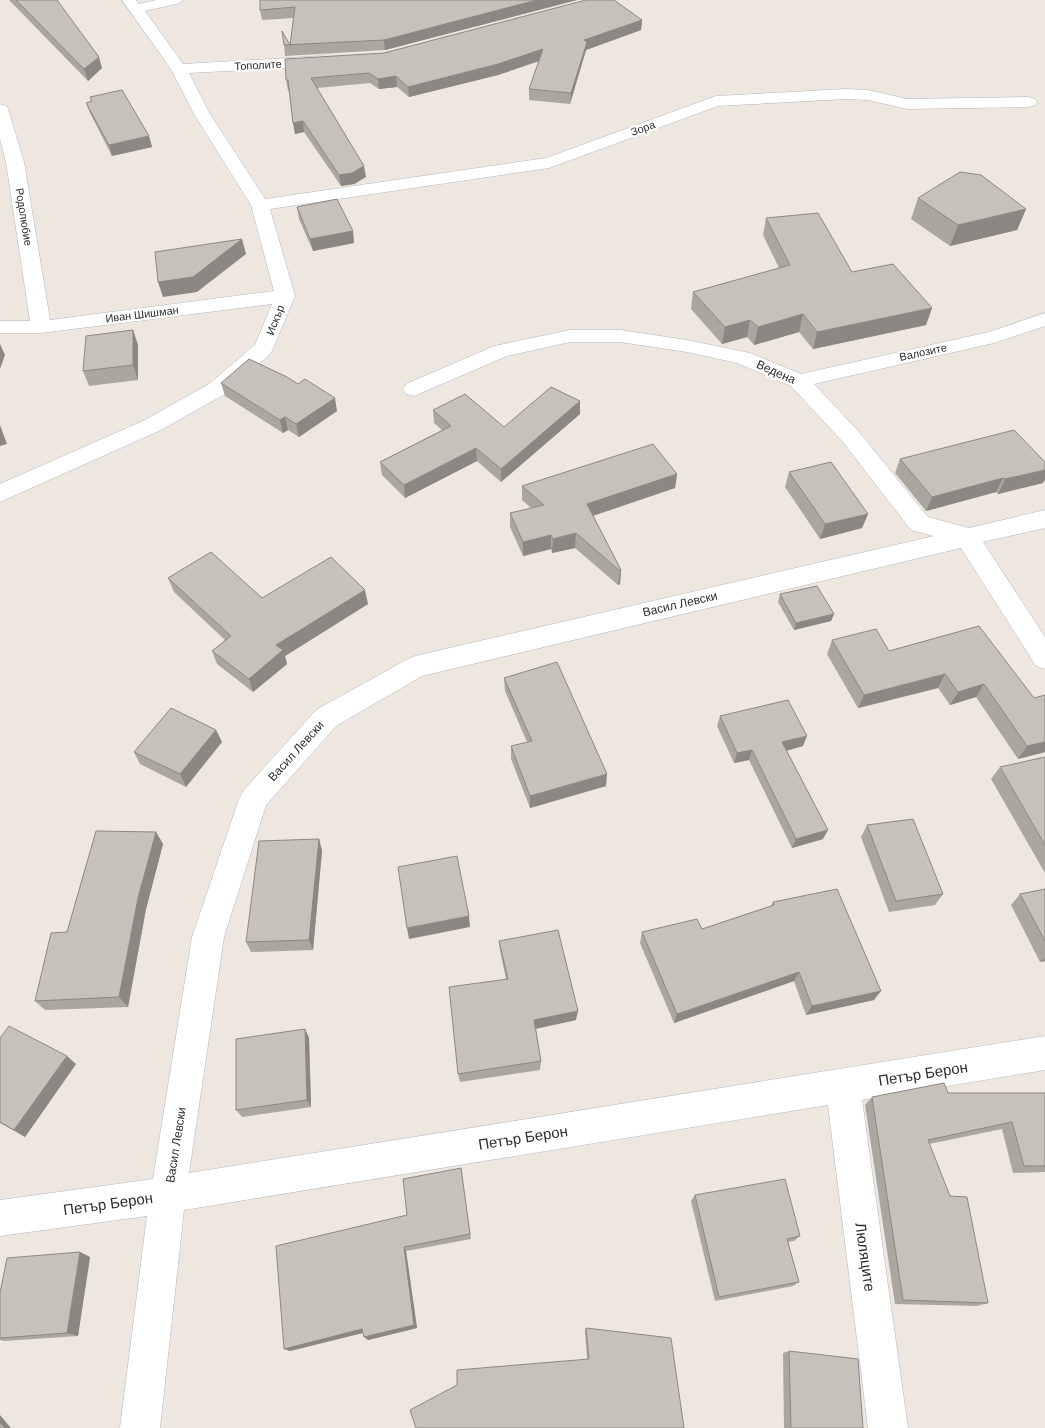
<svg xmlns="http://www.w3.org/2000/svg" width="1045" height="1428" viewBox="0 0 1045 1428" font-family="'DM Sans',sans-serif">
	<rect width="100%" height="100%" fill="#ede7e0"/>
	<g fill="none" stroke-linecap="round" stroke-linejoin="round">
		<!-- street casing -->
		<g stroke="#b3b6bf" stroke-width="1">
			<path id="street" d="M 122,0 L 136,0 L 139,4 L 156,0 L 182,0 L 180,3 L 145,11 L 183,64 L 322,56 L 328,58 L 330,61 L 328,64 L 322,66 L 189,73 L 210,114 L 265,199 L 546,158 L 716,96 L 846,89 L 868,90 L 907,99 L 1029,97 L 1035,99 L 1037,102 L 1035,105 L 1029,107 L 907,109 L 868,100 L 846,99 L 718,106 L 549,168 L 270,209 L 295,296 L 271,353 L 225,394 L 161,430 L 0,502 L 0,484 L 145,420 L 209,384 L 255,345 L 272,304 L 41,333 L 0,333 L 0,321 L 30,321 L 6,162 L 0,139 L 0,104 L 6,106 L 8,109 L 24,162 L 50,320 L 274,291 L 251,205 L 194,114 L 171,69 Z
				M 1045,313 L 1045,326 L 994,343 L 814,384 L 859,432 L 928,517 L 969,528 L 1045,510 L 1045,528 L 983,542 L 1045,637 L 1045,669 L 1036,666 L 961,548 L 422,676 L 336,726 L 266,805 L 224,937 L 189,1173 L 1045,1036 L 1045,1070 L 862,1100 L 908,1428 L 868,1428 L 828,1105 L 184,1210 L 160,1428 L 120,1428 L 147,1216 L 0,1236 L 0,1200 L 153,1179 L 192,937 L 239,799 L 244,790 L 316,710 L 406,660 L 415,656 L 934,536 L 911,530 L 843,442 L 791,386 L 737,363 L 687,352 L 620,342 L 570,342 L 507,356 L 414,396 L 406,394 L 403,389 L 406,384 L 494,346 L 570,330 L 620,330 L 687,340 L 750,353 L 801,374 L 989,332 Z"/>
		</g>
		<!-- street -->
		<use href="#street" fill="#fff" fill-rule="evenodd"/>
	</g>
	<!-- wall -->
	<path fill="#aaa7a1" d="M 9,0 L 57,0 L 102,68 L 88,81 Z
		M 260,0 L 577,0 L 385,50 L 285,56 L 284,45 L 290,45 L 294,18 L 262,20 L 260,10 Z
		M 642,20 L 641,30 L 586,50 L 570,104 L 529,100 L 529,89 L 539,61 L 498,75 L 409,97 L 397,87 L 379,89 L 370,83 L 317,88 L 366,177 L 354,184 L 341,186 L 304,132 L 295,134 L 289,91 L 288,91 L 286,80 L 384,53 Z
		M 90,97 L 149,136 L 152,147 L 112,156 L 90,113 L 86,103 L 91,102 Z
		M 918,198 L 1026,209 L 1017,230 L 950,246 L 911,219 Z
		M 297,207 L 353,231 L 354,243 L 313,251 L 299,219 Z
		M 766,218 L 852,272 L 932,308 L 926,325 L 813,349 L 799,332 L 754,345 L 747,337 L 722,344 L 691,309 L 693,292 L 779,268 L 763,235 Z
		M 133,330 L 138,345 L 138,380 L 89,386 L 83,371 Z
		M 221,383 L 337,411 L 299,437 L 288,430 L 283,433 L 225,396 Z
		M 580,401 L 580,414 L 501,482 L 477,461 L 405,498 L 382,475 L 380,462 L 442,430 L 434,423 L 433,410 L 504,427 Z
		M 900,459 L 1043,483 L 998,494 L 996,492 L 926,511 L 895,473 Z
		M 789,472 L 868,514 L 862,528 L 820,539 L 785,487 Z
		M 677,474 L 675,488 L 593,516 L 621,570 L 620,584 L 618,585 L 575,548 L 552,553 L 551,549 L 523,556 L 510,527 L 510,513 L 531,508 L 522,500 L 522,486 Z
		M 168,578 L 262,598 L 368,604 L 285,656 L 287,664 L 253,692 L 217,664 L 212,651 L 225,640 L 174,592 Z
		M 780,594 L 834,614 L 831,621 L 794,630 L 778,602 Z
		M 979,626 L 1045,752 L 1018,759 L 976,697 L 950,705 L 938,688 L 858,708 L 827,654 L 832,640 L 889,651 Z
		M 504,678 L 606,786 L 530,808 L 511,759 L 511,746 L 527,742 L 505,691 Z
		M 720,716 L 803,746 L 786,751 L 823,839 L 792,848 L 749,760 L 734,763 L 717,726 Z
		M 216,730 L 222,742 L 186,787 L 140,764 L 134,752 Z
		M 1045,757 L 1045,873 L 991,779 L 1000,767 Z
		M 867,825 L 943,894 L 935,905 L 889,912 L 861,837 Z
		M 156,832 L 163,844 L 146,909 L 128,1007 L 45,1010 L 35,1001 L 67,932 Z
		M 319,839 L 322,851 L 313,950 L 251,952 L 246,942 Z
		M 1045,889 L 1045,961 L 1040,962 L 1011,905 L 1020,894 Z
		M 773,902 L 874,1000 L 806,1015 L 794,981 L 674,1023 L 640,943 L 642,932 L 702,929 L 771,906 Z
		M 499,941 L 576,1020 L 536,1029 L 541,1061 L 540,1070 L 460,1082 L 458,1074 L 506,979 L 500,951 Z
		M 305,1029 L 309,1038 L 311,1107 L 242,1117 L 236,1110 Z
		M 0,1038 L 76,1064 L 25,1137 L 0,1123 Z
		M 948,1093 L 1045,1093 L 1045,1172 L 1013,1173 L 1002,1129 L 929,1144 L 988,1303 L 977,1306 L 895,1304 L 865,1105 L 872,1097 Z
		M 462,1175 L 471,1239 L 406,1251 L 417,1328 L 368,1340 L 363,1333 L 290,1351 L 284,1349 L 407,1215 Z
		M 695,1195 L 800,1236 L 794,1241 L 788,1242 L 799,1282 L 793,1286 L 715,1301 L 691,1201 Z
		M 80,1252 L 90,1257 L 78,1336 L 4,1341 L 0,1340 L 0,1293 Z
		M 586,1328 L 671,1338 L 587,1359 L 585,1331 Z
		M 789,1351 L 863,1428 L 784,1428 L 783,1353 Z"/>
	<!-- shaded-wall -->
	<path fill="#8b8883" d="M 537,0 L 577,0 L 385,50 L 384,40 Z
		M 642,20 L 641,30 L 586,50 L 570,104 L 571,93 L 584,40 Z
		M 543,49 L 542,60 L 498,75 L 409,97 L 408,87 Z
		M 99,57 L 102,68 L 88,81 L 84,69 Z
		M 396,76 L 397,87 L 379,89 L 378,79 Z
		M 303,121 L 304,132 L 295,134 L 293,123 Z
		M 149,136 L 152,147 L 112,156 L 109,145 Z
		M 364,166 L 366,177 L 354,184 L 341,186 L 339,175 Z
		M 1026,209 L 1017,230 L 950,246 L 958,225 Z
		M 353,231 L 354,243 L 313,251 L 310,239 Z
		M 242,239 L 246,254 L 197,292 L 163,297 L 158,282 Z
		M 932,308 L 926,325 L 813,349 L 817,332 Z
		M 803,314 L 799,332 L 754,345 L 758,327 Z
		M 750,320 L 747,337 L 722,344 L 725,327 Z
		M 133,330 L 138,345 L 138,380 L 133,365 Z
		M 0,344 L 5,355 L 0,369 Z
		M 335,398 L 337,411 L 299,437 L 296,424 Z
		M 580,401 L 580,414 L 501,482 L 501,469 Z
		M 285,417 L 288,430 L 283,433 L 280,420 Z
		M 0,425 L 7,444 L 0,446 Z
		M 476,448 L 477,461 L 405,498 L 404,485 Z
		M 1045,470 L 1045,480 L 1043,483 L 998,494 L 1005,479 Z
		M 677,474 L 675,488 L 586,518 L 587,504 Z
		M 1003,478 L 996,492 L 926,511 L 932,497 Z
		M 868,514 L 862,528 L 820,539 L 825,524 Z
		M 576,533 L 575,548 L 552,553 L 553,539 Z
		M 551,535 L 551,549 L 523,556 L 523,542 Z
		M 621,570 L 620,584 L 618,585 L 620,571 Z
		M 365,590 L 368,604 L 285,656 L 287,664 L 253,692 L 249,679 L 276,645 Z
		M 834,614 L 831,621 L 794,630 L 796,623 Z
		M 945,674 L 938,688 L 858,708 L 864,695 Z
		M 984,684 L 976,697 L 950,705 L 958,692 Z
		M 216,730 L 222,742 L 186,787 L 180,774 Z
		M 807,736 L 803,746 L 778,753 L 782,742 Z
		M 1045,742 L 1045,752 L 1018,759 L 1027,746 Z
		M 752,750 L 749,760 L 734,763 L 737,753 Z
		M 607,774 L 606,786 L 530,808 L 530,796 Z
		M 828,830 L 823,839 L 792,848 L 796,839 Z
		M 156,832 L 163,844 L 146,909 L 128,1007 L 119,997 L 138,898 Z
		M 319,839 L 322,851 L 313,950 L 309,940 Z
		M 469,916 L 470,927 L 409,939 L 407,928 Z
		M 1045,958 L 1045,961 L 1040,962 Z
		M 799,972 L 794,981 L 674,1023 L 677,1014 Z
		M 881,991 L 874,1000 L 806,1015 L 812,1006 Z
		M 578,1011 L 576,1020 L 534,1029 L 534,1020 Z
		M 305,1029 L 309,1038 L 311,1107 L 307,1100 Z
		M 67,1056 L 76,1064 L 25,1137 L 14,1130 Z
		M 404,1247 L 406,1251 L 417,1328 L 368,1340 L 364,1337 Z
		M 80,1252 L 90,1257 L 78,1336 L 67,1333 Z
		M 362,1329 L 366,1332 L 290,1351 L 284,1349 Z
		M 0,1415 L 11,1428 L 5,1428 L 0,1423 Z"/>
	<!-- building -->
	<path fill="#c6c2bb" stroke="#8b8883" d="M 16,0 L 57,0 L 99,57 L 84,69 Z
		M 260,0 L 537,0 L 384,40 L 284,45 L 282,31 L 290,45 L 295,7 L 260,10 Z
		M 586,0 L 614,0 L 642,20 L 584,40 L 587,42 L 571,93 L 529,89 L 543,49 L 498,64 L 408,87 L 396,76 L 378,79 L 369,73 L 311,78 L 364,166 L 352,173 L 339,175 L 303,121 L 293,123 L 288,80 L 286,80 L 285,59 L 384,53 Z
		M 122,90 L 149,136 L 109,145 L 86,103 L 92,101 L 90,97 Z
		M 960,172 L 981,175 L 1026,209 L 958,225 L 918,198 Z
		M 337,199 L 353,231 L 310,239 L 297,207 Z
		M 818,213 L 852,272 L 893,264 L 932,308 L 817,332 L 803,314 L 758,327 L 750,320 L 725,327 L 693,292 L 790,265 L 766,218 Z
		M 242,239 L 193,277 L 158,282 L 155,252 Z
		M 133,330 L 133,365 L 83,371 L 86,336 Z
		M 249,359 L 287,377 L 298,384 L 305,379 L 335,398 L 296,424 L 285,417 L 280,420 L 221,383 Z
		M 551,387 L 580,401 L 501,469 L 476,448 L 404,485 L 380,462 L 451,426 L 433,410 L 465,394 L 504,427 Z
		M 1014,430 L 1045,462 L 1045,470 L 1005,479 L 1003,478 L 932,497 L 900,459 Z
		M 653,444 L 677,474 L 587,504 L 621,570 L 620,571 L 576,533 L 553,539 L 551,535 L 523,542 L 510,513 L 544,505 L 522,486 Z
		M 831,462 L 868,514 L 825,524 L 789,472 Z
		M 211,552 L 262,598 L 331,557 L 365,590 L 276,645 L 283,650 L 249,679 L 212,651 L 231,636 L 168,578 Z
		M 817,586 L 834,614 L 796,623 L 780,594 Z
		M 979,626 L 1034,698 L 1045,695 L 1045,742 L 1027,746 L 984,684 L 958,692 L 945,674 L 864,695 L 832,640 L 876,629 L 889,651 Z
		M 557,662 L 607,774 L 530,796 L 511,746 L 532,741 L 504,678 Z
		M 788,700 L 807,736 L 782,742 L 828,830 L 796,839 L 752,750 L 737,753 L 720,716 Z
		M 171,708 L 216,730 L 180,774 L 134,752 Z
		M 1045,757 L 1045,845 L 1000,767 Z
		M 913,819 L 943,894 L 896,901 L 867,825 Z
		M 96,831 L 156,832 L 138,898 L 119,997 L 35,1001 L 51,933 L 67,932 Z
		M 319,839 L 309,940 L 246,942 L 259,841 Z
		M 457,856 L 469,916 L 407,928 L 398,867 Z
		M 837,889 L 881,991 L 812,1006 L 799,972 L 677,1014 L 642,932 L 697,919 L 702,929 L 774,905 L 773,902 Z
		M 1045,889 L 1045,941 L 1020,894 Z
		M 558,930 L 578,1011 L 534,1020 L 541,1061 L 458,1074 L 449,987 L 508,979 L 499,941 Z
		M 9,1026 L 67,1056 L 14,1130 L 0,1122 L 0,1038 Z
		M 305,1029 L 307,1100 L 236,1110 L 236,1039 Z
		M 944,1083 L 948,1093 L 1045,1093 L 1045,1166 L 1024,1166 L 1012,1122 L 928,1140 L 950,1196 L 967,1197 L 988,1303 L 903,1300 L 872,1097 Z
		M 461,1168 L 470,1234 L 404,1247 L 414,1325 L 364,1337 L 362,1329 L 284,1349 L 276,1246 L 407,1215 L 403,1179 Z
		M 785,1179 L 800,1236 L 787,1239 L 799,1282 L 719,1297 L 695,1195 Z
		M 80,1252 L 67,1333 L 0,1338 L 0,1293 L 7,1258 Z
		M 586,1328 L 671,1338 L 684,1428 L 416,1428 L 410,1410 L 457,1385 L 457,1370 L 589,1359 Z
		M 789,1351 L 858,1359 L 863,1428 L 791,1428 Z
		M 0,1423 L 5,1428 L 0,1428 Z"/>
	<g text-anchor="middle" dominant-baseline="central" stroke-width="4.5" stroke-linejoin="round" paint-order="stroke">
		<!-- far-street labels -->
		<g font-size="11" fill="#2d2d2d" stroke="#fff">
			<text transform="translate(258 65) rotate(-3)">Тополите</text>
			<text transform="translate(643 128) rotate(-20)">Зора</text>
			<text transform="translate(24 217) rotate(81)">Родолюбие</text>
			<text transform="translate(142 314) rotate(-7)">Иван Шишман</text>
			<text transform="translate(275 320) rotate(-69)">Искър</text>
			<text transform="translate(923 352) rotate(-12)">Валозите</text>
		</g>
		<!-- street labels -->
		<g font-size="12" fill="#2d2d2d" stroke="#fff">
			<text transform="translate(776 372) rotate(24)">Ведена</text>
			<text transform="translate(680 604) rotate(-13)">Васил Левски</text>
			<text transform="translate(296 751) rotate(-48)">Васил Левски</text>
			<text transform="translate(176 1145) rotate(-81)">Васил Левски</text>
		</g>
		<!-- near-street labels -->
		<g font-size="15" fill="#2d2d2d" stroke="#fff">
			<text transform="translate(923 1074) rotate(-9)">Петър Берон</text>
			<text transform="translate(523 1138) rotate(-9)">Петър Берон</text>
			<text transform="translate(108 1204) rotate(-8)">Петър Берон</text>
			<text transform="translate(865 1257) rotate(82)">Люляците</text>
		</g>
	</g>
</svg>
